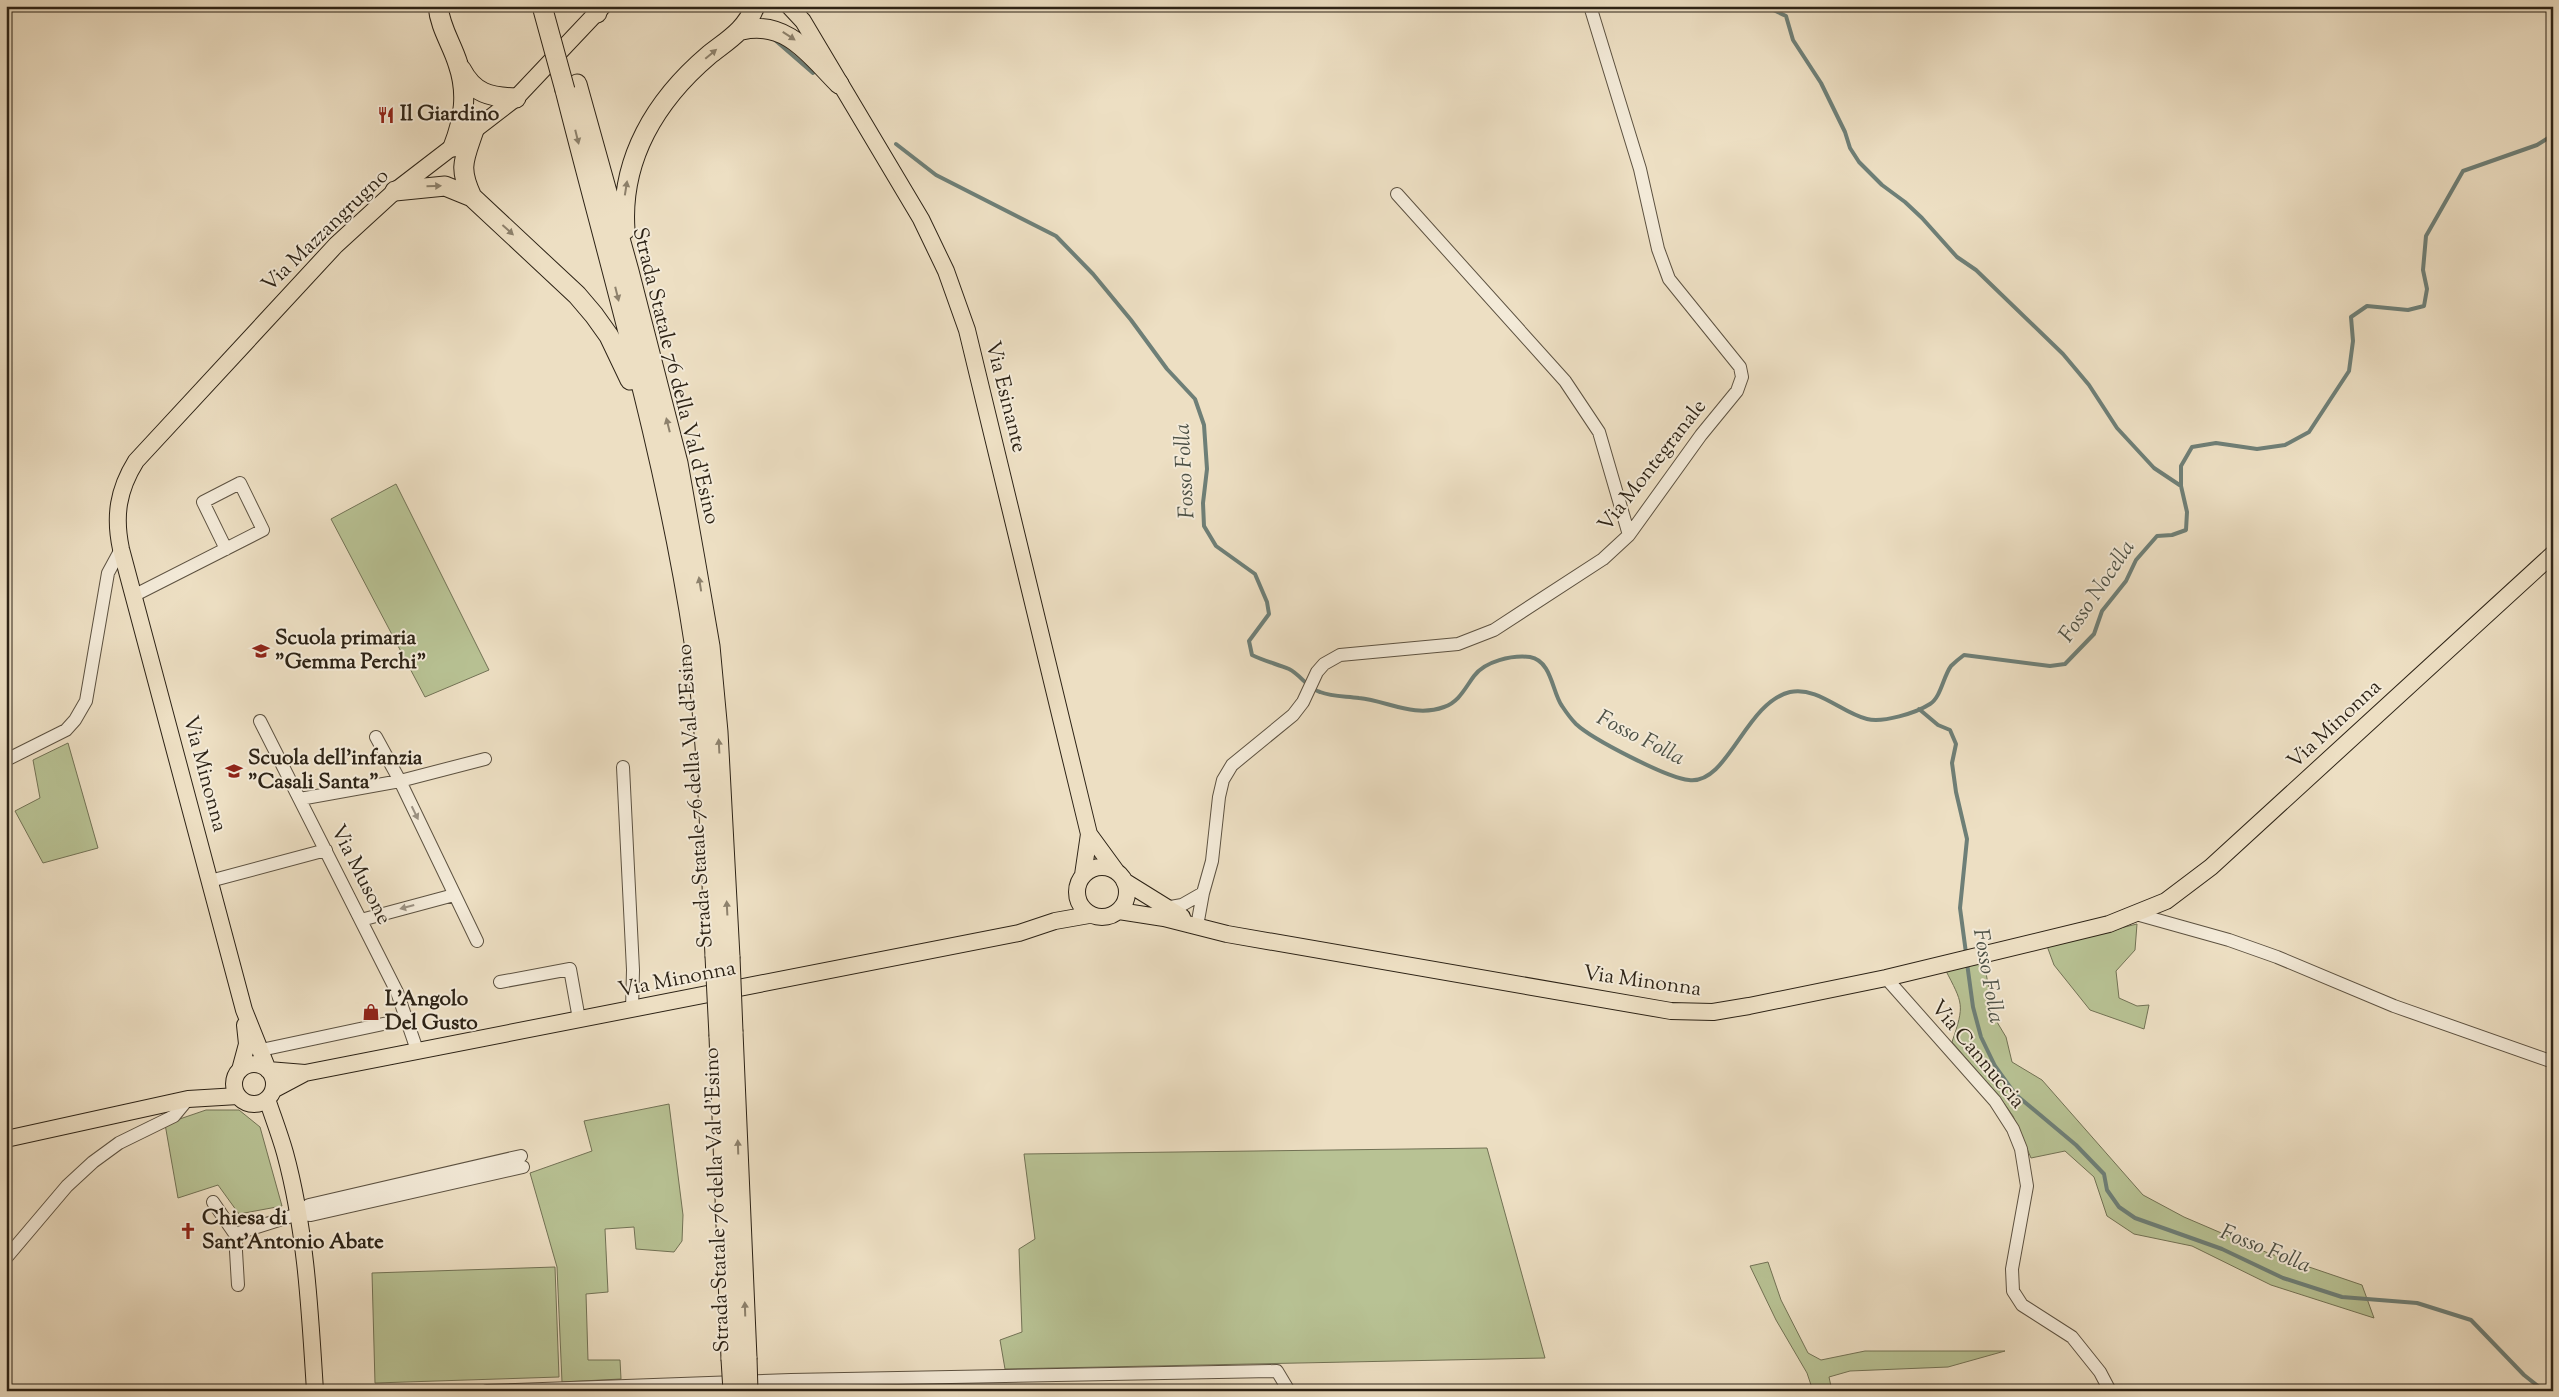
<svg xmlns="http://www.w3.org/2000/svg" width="2559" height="1397" viewBox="0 0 2559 1397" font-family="'Sorts Mill Goudy',serif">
	<rect width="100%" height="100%" fill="#eddfc3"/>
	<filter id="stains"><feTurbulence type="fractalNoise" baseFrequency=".004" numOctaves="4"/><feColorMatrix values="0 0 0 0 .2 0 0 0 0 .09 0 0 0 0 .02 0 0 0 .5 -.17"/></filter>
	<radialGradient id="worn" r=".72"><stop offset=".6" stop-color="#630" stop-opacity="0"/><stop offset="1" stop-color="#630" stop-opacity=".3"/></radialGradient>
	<!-- green -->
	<path fill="#b8c294" stroke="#727255" d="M 396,484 L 489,670 L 425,697 L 331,519 Z
		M 68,743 L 98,848 L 43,863 L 15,811 L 40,798 L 33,760 Z
		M 2137,924 L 2135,950 L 2116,971 L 2119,998 L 2137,1006 L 2149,1005 L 2144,1029 L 2090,1010 L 2054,965 L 2047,946 Z
		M 1984,962 L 1994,1017 L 2006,1037 L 2012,1062 L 2042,1080 L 2143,1195 L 2184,1217 L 2268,1253 L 2362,1285 L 2374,1318 L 2271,1285 L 2192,1246 L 2134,1234 L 2107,1216 L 2094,1177 L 2065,1151 L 2031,1158 L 2013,1116 L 2001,1099 L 1952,1042 C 1965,1004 1963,1004 1945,969 Z
		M 669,1104 L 683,1215 L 682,1241 L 674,1252 L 636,1249 L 634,1227 L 605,1229 L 608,1292 L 586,1294 L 588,1360 L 620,1360 L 621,1379 L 562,1382 L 557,1267 L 530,1173 L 592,1151 L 584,1121 Z
		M 206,1110 L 239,1110 L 260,1127 L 282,1206 L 239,1214 L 218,1185 L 178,1198 L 165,1124 Z
		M 1487,1148 L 1545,1358 L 1005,1369 L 1000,1340 L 1022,1332 L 1019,1249 L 1035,1239 L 1024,1154 Z
		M 1768,1262 L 1781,1300 L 1808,1353 L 1821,1360 L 1865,1351 L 2005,1351 L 1948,1367 L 1850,1371 L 1829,1377 L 1832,1391 L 1813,1391 L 1807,1373 L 1776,1320 L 1750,1266 Z
		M 555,1267 L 559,1377 L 375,1383 L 372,1273 Z"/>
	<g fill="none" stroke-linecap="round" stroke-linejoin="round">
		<!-- stream -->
		<path stroke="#6e7f77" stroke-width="4" d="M 732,6 L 737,10
			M 1765,6 L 1786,16 L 1793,40 L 1821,83 L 1845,132 L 1850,148 L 1859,162 L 1882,185 L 1905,202 L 1922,218 L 1957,257 L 1976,270 L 2063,354 L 2089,385 L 2117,428 L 2154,468 L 2181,486
			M 775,40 L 813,73
			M 896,144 L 936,175 L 1056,236 L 1093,274 L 1131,320 L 1167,369 L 1195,399 L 1204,425 L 1207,469 L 1203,503 L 1204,526 L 1216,546 L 1255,574 L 1267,602 L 1269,614 L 1249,641 L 1252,655 C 1264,661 1277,664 1289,669 C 1301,675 1307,688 1320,692 C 1333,697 1346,696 1359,698 C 1388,701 1414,718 1444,707 C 1459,702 1465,688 1474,676 C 1485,661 1512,655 1530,657 C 1552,661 1552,692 1562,706 C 1566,712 1571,719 1576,724 C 1592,739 1667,778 1689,780 C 1728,785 1745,703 1790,692 C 1817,686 1842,713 1867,719 C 1883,723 1916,713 1930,704 C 1941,697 1943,677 1951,666 C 1955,662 1960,658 1964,655 L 2050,666 L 2065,664 L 2094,634 L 2102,611 L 2126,581 L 2136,560 L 2157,536 L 2172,535 L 2186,530 L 2187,512 L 2181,486 L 2181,466 L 2192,447 L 2216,443 L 2257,449 L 2285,445 L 2309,432 L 2349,371 L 2353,341 L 2351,317 L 2367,306 L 2408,310 L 2424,306 L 2427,289 L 2423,270 L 2426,236 L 2463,171 L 2537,145 L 2553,135
			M 1919,709 L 1938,725 L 1950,730 L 1956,744 L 1952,763 L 1956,792 L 1967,839 L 1960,908 L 1966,953
			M 1967,963 L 1973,1007 L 1981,1037 L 1995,1066 L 2015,1094 L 2076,1145 L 2104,1174 L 2107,1190 L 2119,1207 L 2135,1218 L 2222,1249 L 2283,1278 L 2342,1297 L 2417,1303 L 2471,1320 L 2524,1375 L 2544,1391"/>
		<!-- minor casing -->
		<g stroke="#5d5241" stroke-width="14">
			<path id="minor" d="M 1397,194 L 1565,381 L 1599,432 L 1629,535
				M 135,595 L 263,530 L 240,483 L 203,502 L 226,549
				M 260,721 L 397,992 L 417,1050
				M 376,737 L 400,781 L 485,759
				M 6,760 L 66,730 L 75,720 L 86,701 L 108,573 L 121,549
				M 623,767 L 633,970 L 632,1010
				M 300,799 L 400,781 L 477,941
				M 210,881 L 326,850
				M 1165,908 L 1182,905 L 1203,893
				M 2136,914 L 2229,940 L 2277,957 L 2394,1006 L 2553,1062
				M 361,920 L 454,895
				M 1197,926 L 1203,893 L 1212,861 L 1219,797 L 1223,780 L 1232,765 L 1293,715 L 1303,702 L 1317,672 L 1324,664 L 1340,655 L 1458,644 L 1494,630 L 1603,559 L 1629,535 L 1701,435 L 1737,391 L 1742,377 L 1740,367 L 1669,279 L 1658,249 L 1640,169 L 1590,6
				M 1886,978 L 1995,1101 L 2013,1129 L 2021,1149 L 2027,1186 L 2012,1269 L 2013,1291 L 2022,1305 L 2072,1337 L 2100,1372 L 2110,1391
				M 500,982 L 570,969 L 579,1019
				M 261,1050 L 407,1019
				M 213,1202 L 235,1234 L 298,1214 L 309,1205 L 521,1156
				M 298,1214 L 311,1215 L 523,1167
				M 235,1234 L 238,1285
				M 6,1258 L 67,1186 L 93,1162 L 119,1143 L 174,1116 L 188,1099
				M 487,1391 L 791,1380 L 1277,1371 L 1289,1391"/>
		</g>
		<!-- major casing -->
		<g stroke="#2d2316" stroke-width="18">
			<path id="major" d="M 789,6 L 803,21 L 921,219 L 946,271 L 967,330 L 1089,834 L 1083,875
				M 1089,834 L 1116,871
				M1077 892a25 25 0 1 1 50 0a25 25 0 1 1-50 0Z
				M 1124,881 L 1182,917
				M 1119,911 L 1164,918 L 1227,934 L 1671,1011 L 1713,1012 L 1749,1006 L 1886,978 L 2109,924 L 2166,901 L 2211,867 L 2553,554
				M234 1084a20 20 0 1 1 40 0a20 20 0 1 1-40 0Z
				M 240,1070 L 247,1044 L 245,1025
				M 305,1073 L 268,1070 L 244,1010 L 121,549 C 114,516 118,490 136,461 L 336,245 L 395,191 L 516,98 L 603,6
				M 273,1090 L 305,1073 L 1019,933 L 1055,921 L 1089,915
				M 267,1099 C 273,1117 280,1135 285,1153 C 306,1230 310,1312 315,1391
				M 6,1139 L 188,1099 L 238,1096"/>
		</g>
		<!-- highway casing -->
		<g stroke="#2d2316" stroke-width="21">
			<path id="highway" d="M 438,6 C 440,28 452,44 458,64 C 468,93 464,119 453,147
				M 597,13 L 598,6
				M 742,30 C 787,20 810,55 839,84
				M 461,69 C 474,94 490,97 516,98
				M 577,84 L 629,271 L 678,463 L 695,559 L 710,646 L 718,732 L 730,957
				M 565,90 C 611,272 666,455 694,642 C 709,745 710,852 715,956
				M 395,191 L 445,186 L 472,197 L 577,295 L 594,315 L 609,336 L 630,380
				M 472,197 C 458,167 464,160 474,130
				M 625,230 C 620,159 656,100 709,55 C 728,40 746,30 755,6
				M 733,1032 L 747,1358
				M 719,1036 L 731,1359"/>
		</g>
		<!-- minor -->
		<use href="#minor" stroke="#f3ead8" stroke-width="12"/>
		<!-- major -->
		<use href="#major" stroke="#eddfc3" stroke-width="16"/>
		<!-- highway -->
		<use href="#highway" stroke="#eddfc3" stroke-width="19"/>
		<!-- highway-bridge casing -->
		<g stroke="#2d2316" stroke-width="21" stroke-linecap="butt">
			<path id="highway-bridge" d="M 542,6 L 565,90
				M 715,956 L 719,1036
				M 730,957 L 733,1032
				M 747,1358 L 748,1391
				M 731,1359 L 733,1391"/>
		</g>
		<!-- highway-bridge -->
		<use href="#highway-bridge" stroke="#eddfc3" stroke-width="19"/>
	</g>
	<!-- one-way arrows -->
	<defs><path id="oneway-solid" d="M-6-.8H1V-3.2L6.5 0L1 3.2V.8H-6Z" transform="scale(1.25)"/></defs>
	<g fill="#8d816c">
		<use href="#oneway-solid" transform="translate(789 36) rotate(33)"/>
		<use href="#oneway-solid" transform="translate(711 54) rotate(-40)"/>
		<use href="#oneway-solid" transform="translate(577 137) rotate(76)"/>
		<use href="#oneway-solid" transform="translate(434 186) rotate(-2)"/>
		<use href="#oneway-solid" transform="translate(626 188) rotate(-81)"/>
		<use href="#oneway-solid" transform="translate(508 230) rotate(42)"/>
		<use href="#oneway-solid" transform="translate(617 294) rotate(76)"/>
		<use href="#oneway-solid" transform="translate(668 425) rotate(-104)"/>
		<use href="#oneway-solid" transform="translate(700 584) rotate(-99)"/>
		<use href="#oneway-solid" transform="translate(719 746) rotate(-93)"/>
		<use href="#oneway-solid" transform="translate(727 908) rotate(-93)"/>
		<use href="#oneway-solid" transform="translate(738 1147) rotate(-92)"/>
		<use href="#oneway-solid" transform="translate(745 1309) rotate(-92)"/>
	</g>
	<g fill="#9a9081">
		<use href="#oneway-solid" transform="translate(415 813) rotate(64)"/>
		<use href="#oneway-solid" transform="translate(407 907) rotate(165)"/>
	</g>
	<!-- icons -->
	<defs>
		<g id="restaurant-bare" transform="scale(1.35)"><path d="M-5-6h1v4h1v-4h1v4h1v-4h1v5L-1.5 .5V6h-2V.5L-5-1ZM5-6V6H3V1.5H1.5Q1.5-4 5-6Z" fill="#8f2418" stroke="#f3ead8" stroke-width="2.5" paint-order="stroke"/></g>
		<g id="school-bare" transform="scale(1.35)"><path d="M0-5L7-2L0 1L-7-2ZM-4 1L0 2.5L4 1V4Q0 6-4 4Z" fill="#8f2418" stroke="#f3ead8" stroke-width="2.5" paint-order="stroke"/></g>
		<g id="shop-bare" transform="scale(1.35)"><path d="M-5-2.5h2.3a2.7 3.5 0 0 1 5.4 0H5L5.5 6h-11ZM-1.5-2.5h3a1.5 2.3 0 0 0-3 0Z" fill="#8f2418" stroke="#f3ead8" stroke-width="2.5" paint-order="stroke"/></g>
		<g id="church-bare" transform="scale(1.35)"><path d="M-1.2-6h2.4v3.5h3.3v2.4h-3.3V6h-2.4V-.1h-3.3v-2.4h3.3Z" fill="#8f2418" stroke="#f3ead8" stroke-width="2.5" paint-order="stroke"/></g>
	</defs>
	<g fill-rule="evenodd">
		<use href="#restaurant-bare" x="386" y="115"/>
		<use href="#school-bare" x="261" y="651"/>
		<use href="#school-bare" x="234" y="771"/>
		<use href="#shop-bare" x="371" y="1012"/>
		<use href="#church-bare" x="188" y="1231"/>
	</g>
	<g text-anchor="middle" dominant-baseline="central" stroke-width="4" stroke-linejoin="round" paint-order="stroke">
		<!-- poi labels -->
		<g font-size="21" font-weight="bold" fill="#2d2316" stroke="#f3ead8" text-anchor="start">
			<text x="400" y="115">Il Giardino</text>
			<text x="275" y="639">Scuola primaria<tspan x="275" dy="24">"Gemma Perchi"</tspan></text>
			<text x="248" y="759">Scuola dell'infanzia<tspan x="248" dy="24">"Casali Santa"</tspan></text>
			<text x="385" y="1000">L'Angolo<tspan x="385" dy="24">Del Gusto</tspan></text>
			<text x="202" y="1219">Chiesa di<tspan x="202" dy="24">Sant'Antonio Abate</tspan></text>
		</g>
		<!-- street labels -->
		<g font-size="21" fill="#2d2316" stroke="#f3ead8">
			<text transform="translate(326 231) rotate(-44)">Via Mazzangrugno</text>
			<text transform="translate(675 376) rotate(76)">Strada Statale 76 della Val d'Esino</text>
			<text transform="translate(1005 397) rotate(76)">Via Esinante</text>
			<text transform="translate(1653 466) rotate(-52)">Via Montegranale</text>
			<text transform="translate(2335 725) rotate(-43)">Via Minonna</text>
			<text transform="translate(204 774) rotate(75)">Via Minonna</text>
			<text transform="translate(696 796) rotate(-94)">Strada Statale 76 della Val d'Esino</text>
			<text transform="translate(360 875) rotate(63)">Via Musone</text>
			<text transform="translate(677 980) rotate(-11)">Via Minonna</text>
			<text transform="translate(1642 982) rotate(8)">Via Minonna</text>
			<text transform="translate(1977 1055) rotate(50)">Via Cannuccia</text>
			<text transform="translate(718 1200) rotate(-92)">Strada Statale 76 della Val d'Esino</text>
		</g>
		<!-- water labels -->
		<g font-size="22" font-style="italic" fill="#4d5146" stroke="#f3ead8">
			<text transform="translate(1186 471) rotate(-93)">Fosso Folla</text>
			<text transform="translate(2098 592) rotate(-56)">Fosso Nocella</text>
			<text transform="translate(1640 739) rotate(27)">Fosso Folla</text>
			<text transform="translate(1987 976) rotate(80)">Fosso Folla</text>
			<text transform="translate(2265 1250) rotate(22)">Fosso Folla</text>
		</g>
	</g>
	<!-- margin -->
	<rect width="2559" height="1397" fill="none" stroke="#eddfc3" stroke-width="25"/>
	<rect x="8" y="8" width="2544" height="1382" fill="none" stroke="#2d2316" stroke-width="2.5"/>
	<rect x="12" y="12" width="2534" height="1372" fill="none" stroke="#2d2316"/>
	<rect width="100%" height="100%" filter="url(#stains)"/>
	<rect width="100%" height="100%" fill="url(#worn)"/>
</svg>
